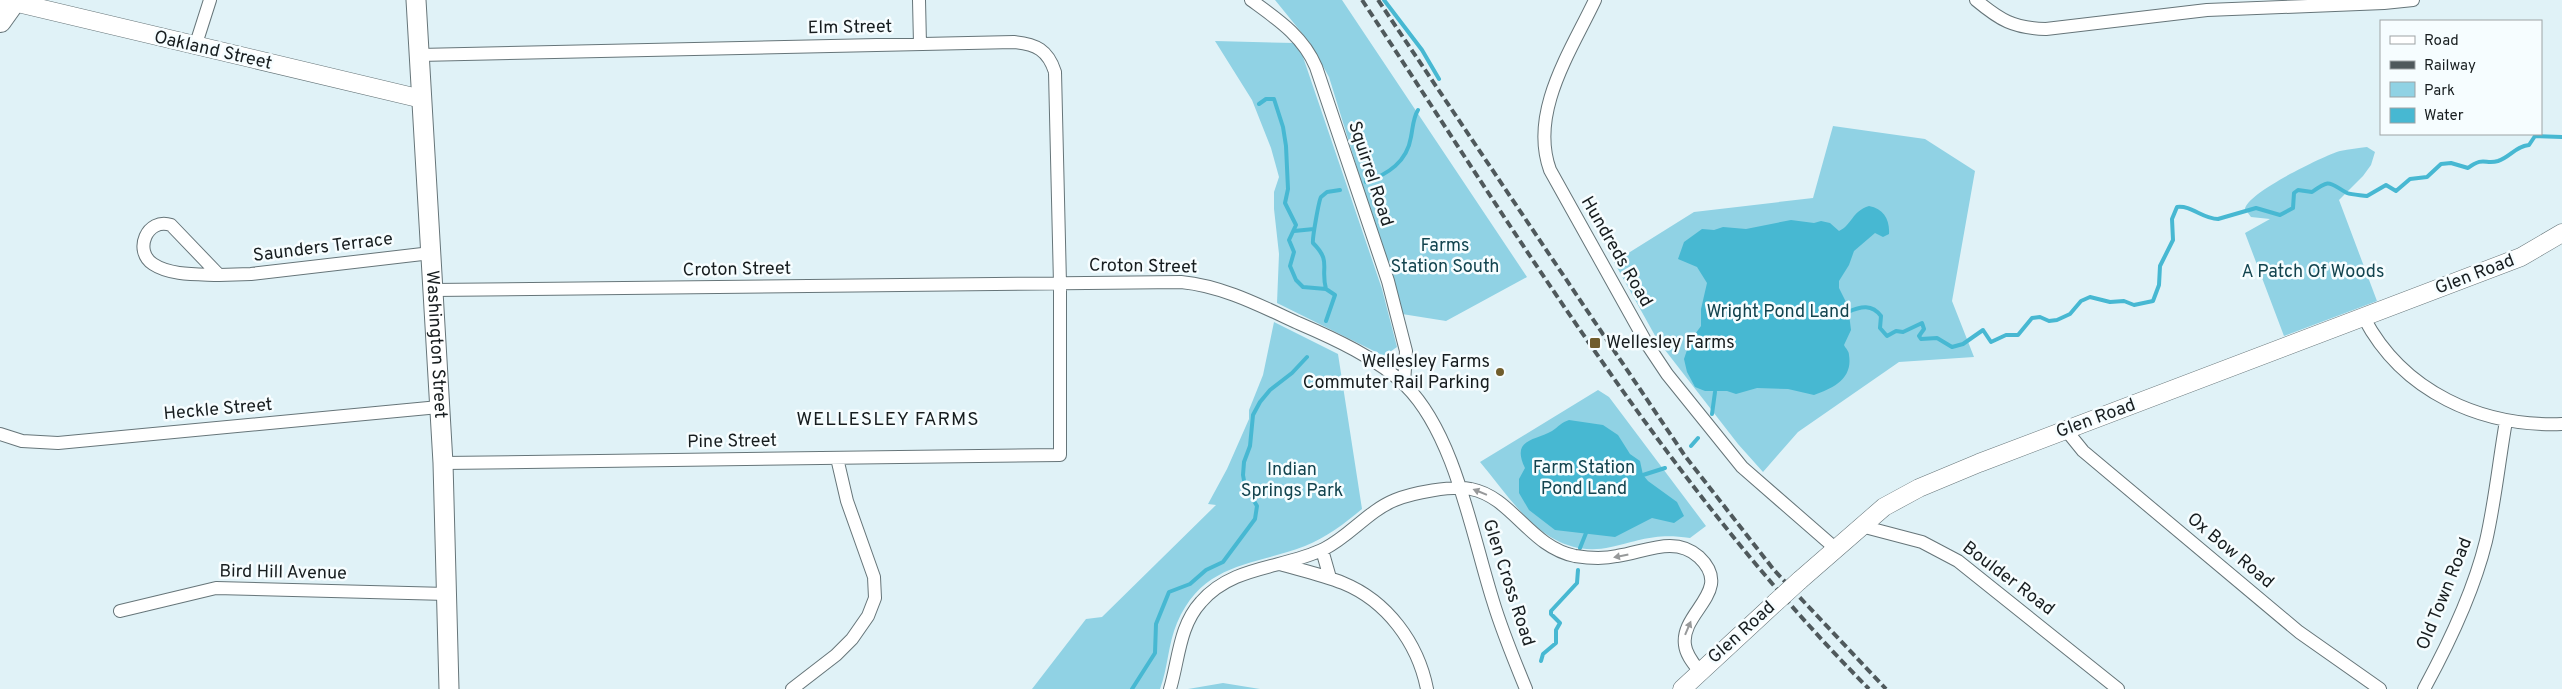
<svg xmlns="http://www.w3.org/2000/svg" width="2562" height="689" viewBox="0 0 2562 689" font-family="Overpass,sans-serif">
	<rect width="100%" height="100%" fill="#e0f2f7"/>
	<!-- green -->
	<path fill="#90d2e4" d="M 1275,0 L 1342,0 L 1527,277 L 1446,321 L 1402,314 L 1329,77 L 1310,43 Z
		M 1215,41 L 1295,43 L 1302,54 L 1382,289 L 1397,347 L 1384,356 L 1277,303 L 1279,254 L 1274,209 L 1274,192 L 1279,177 L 1271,148 L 1252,100 Z
		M 1833,126 L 1925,139 L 1975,171 L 1952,301 L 1974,357 L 1899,362 L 1798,432 L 1763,472 L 1738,444 L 1658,341 L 1614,262 L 1694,212 L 1813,198 Z
		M 2367,147 L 2375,152 L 2371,165 L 2363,176 L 2339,200 L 2377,301 L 2284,336 L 2245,233 L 2270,219 L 2251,217 L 2245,209 C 2247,193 2323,156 2340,151 C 2349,149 2359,148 2367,147 Z
		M 1274,322 L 1338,354 L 1362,509 C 1344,524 1327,537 1305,546 C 1253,566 1203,562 1177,623 C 1168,644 1168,668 1160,689 L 1032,689 L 1086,619 L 1102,617 L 1216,505 L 1208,504 L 1227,469 L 1249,419 L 1249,410 L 1263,375 Z
		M 1598,390 L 1609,397 L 1706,526 L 1690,538 C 1655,533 1643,540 1611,547 C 1548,561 1515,504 1480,462 Z
		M 1223,683 L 1260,689 L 1188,689 Z"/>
	<!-- water -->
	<path fill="#47b8d2" d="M 1869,206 C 1884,209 1890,220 1889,234 L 1883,237 L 1875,233 L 1854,251 L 1849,265 L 1839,281 L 1839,288 L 1848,306 L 1851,330 L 1844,345 C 1846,349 1849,351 1849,355 C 1853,379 1833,388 1814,395 L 1788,389 L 1757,388 L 1736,394 L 1727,391 L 1705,391 L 1695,387 L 1687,372 L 1684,359 L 1690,341 L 1701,326 L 1701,309 L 1707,283 L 1697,267 L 1678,259 L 1684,242 L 1702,229 L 1714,230 L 1723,227 L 1746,229 L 1791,220 L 1814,223 L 1821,221 L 1830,223 L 1839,231 C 1852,225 1852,211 1869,206 Z
		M 1569,420 L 1603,425 L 1618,435 L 1630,454 L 1640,461 L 1643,475 L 1648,481 L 1677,502 L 1684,516 L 1674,523 L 1652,518 L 1615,537 L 1555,530 L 1529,510 L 1519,493 L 1519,479 L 1525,468 C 1511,439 1534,441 1552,431 C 1558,427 1562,422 1569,420 Z"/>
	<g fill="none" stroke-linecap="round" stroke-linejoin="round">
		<!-- stream -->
		<path stroke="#47b8d2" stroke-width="4" d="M 1384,0 L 1422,50 L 1439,79
			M 1259,104 L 1266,99 L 1274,99 L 1283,127 L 1286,146 L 1288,189 L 1285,203 L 1296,225 L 1289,240 L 1294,252 L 1290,266 L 1296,280 L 1303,287 L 1326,289
			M 1366,182 C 1388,174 1407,162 1411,137 C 1413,127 1413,118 1418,110
			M 1294,231 L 1314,229
			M 1848,312 C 1861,306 1872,304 1881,316 L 1880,328 L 1887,336 L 1896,331 L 1903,332 L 1922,323 L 1924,329 L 1919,336 L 1921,339 L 1937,338 L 1952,347 L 1963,344 L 1983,330 L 1991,342 L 2006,335 L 2018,335 L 2032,318 L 2040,317 L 2049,321 L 2057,320 L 2070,314 L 2081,301 L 2090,297 L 2110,302 L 2124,301 L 2134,305 L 2153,301 L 2159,285 L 2160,266 L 2173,240 L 2172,219 L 2177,207 C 2191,205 2203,219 2218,219 L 2256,208 L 2280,215 L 2293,208 L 2294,193 L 2298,190 L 2312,192 C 2331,178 2329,183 2347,193 C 2352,195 2361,195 2367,196 L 2386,185 L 2396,191 L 2410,179 L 2427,177 L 2441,164 L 2451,163 L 2468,168 C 2484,156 2485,165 2498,161 C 2510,157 2516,146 2529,145 L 2535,136 L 2562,137
			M 1326,321 L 1335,295 L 1326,289 C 1320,267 1332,262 1313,243 C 1312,239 1319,200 1321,197 L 1327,192 L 1340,190
			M 1712,414 L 1715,392
			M 1691,446 L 1698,438
			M 1643,475 L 1665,468
			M 1580,548 L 1586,533
			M 1541,661 L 1543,654 L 1556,643 L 1556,630 L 1560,623 L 1551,614 L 1551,611 L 1577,583 L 1578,570
			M 1132,689 L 1155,653 L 1156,624 L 1169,592 L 1190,584 L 1206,570 L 1223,562 L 1255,519 L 1257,506 L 1245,486 L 1243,475 L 1244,462 L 1250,446 L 1253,415 L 1260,402 L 1270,390 L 1292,373 L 1307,357"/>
		<!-- street casing -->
		<g stroke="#667579" stroke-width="14">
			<path id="street" d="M 919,0 L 920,44
				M 1251,0 C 1277,19 1303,36 1316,67 L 1388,281 L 1406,351 L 1404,384
				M 1595,0 C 1571,51 1529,112 1550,170 L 1647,344 L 1667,374 L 1742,467 L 1835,548
				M 1976,0 C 2000,20 2013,28 2046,29 L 2207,10 L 2384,3 L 2413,0
				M 195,47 L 210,0
				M 419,55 L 1014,42 C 1036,44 1048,50 1055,72 L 1060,284 L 1060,455 L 443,463
				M 219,275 C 199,274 171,276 153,264 C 133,251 147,217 171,225 L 219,275 L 251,274 L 431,253
				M 433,290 L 1181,282 C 1223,286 1261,306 1298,323 C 1333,338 1379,359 1406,386 C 1455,435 1472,535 1493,601 C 1502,631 1514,660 1526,689
				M 2364,318 C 2403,392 2481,427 2562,424
				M 2066,430 L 2083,451 L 2299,632 L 2380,689
				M 0,434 L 22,441 L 58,443 L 439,407
				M 1861,526 L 1922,542 L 1958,561 L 2118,689
				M 1322,550 L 1330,578
				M 1280,564 C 1301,570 1323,575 1343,583 C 1387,601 1418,643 1427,689
				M 120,611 L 216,588 L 447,594
				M 792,689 L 836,655 L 852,639 L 868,616 L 875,598 L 874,577 L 847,501 L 837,458
				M 1170,689 C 1179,659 1179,626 1201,602 C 1233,565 1283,569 1324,549 C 1350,536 1368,511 1395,500 C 1412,493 1453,485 1471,489 C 1512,497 1530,547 1575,556 C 1588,558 1604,559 1617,556 C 1645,552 1675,535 1699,557 C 1735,591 1680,612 1685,645 C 1686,655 1694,664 1700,672
				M 2424,689 C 2448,645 2474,590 2486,541 C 2495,502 2499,461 2506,421"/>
		</g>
		<!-- secondary casing -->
		<g stroke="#667579" stroke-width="19">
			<path id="secondary" d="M 5,0 L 422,99
				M 1799,581 L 1884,507 L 1919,488 L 1979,463 L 2521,257 L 2562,233
				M 1682,689 L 1776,602"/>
		</g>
		<!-- primary casing -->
		<g stroke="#667579" stroke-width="21">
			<g id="primary">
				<path id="s1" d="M 416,0 L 443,463 L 449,689"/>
			</g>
		</g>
		<!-- highway casing -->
		<g stroke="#667579" stroke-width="24">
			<path id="highway" d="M 0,21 L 15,0"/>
		</g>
		<!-- street -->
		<use href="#street" stroke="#fff" stroke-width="12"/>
		<!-- secondary -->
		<use href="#secondary" stroke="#fff" stroke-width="18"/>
		<!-- primary -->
		<use href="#primary" stroke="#fff" stroke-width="19"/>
		<!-- highway -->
		<use href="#highway" stroke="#fff" stroke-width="22"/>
		<!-- rail -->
		<path stroke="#4f595c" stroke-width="4" stroke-dasharray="8 4" stroke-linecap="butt" d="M 1362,0 C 1520,238 1667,485 1869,689
			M 1378,0 L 1685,456 L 1774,570 L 1886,689"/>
		<!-- secondary-bridge casing -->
		<g stroke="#667579" stroke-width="19" stroke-linecap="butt">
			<path id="secondary-bridge" d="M 1776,602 L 1799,581"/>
		</g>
		<!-- secondary-bridge -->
		<use href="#secondary-bridge" stroke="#fff" stroke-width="18"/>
	</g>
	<!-- one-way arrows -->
	<defs><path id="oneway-solid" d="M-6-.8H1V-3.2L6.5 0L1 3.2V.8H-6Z" transform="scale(1.25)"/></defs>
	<g fill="#97999a">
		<use href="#oneway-solid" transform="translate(1480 492) rotate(-158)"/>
		<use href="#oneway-solid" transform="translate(1621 556) rotate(169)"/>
		<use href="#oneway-solid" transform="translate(1688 628) rotate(-67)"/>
	</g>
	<!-- markers -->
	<g fill="#705d2c" stroke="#f6fdff" stroke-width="2">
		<rect x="1589" y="337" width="12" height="12" rx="2.5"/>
		<circle cx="1500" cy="372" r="5"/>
	</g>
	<g text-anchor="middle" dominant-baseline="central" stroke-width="5" stroke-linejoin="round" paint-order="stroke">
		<!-- street labels -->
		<g font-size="18" fill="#171d1f" stroke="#f6fdff">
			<text transform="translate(850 28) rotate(-1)">Elm Street</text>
			<text transform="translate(213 51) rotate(13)">Oakland Street</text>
			<text transform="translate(1370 174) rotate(72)">Squirrel Road</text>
			<text transform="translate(323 248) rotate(-7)">Saunders Terrace</text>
			<text transform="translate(1616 252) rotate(60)">Hundreds Road</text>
			<text transform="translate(1143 267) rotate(1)">Croton Street</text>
			<text transform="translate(737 270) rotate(-1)">Croton Street</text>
			<text transform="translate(2475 275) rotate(-21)">Glen Road</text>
			<text stroke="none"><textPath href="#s1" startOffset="345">Washington Street</textPath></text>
			<text transform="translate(218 410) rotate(-5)">Heckle Street</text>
			<text transform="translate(2096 419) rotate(-20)">Glen Road</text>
			<text transform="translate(732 442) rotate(-1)">Pine Street</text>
			<text transform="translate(2230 551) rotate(40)">Ox Bow Road</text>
			<text transform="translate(283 573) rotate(1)">Bird Hill Avenue</text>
			<text transform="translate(2008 579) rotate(37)">Boulder Road</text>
			<text transform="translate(1508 583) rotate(72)">Glen Cross Road</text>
			<text transform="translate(2445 594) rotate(-68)">Old Town Road</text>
			<text transform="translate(1742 633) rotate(-42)">Glen Road</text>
		</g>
		<!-- park labels -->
		<g font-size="18" fill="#12444f" stroke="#f6fdff">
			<text x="1445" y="246">Farms<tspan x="1445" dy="21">Station South</tspan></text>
			<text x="2313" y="272">A Patch Of Woods</text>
			<text x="1778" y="312">Wright Pond Land</text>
			<text x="1584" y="468">Farm Station<tspan x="1584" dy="21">Pond Land</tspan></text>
			<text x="1292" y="470">Indian<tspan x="1292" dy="21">Springs Park</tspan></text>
		</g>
		<!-- poi labels -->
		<g font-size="18" fill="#171d1f" stroke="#f6fdff" text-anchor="start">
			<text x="1606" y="343">Wellesley Farms</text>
			<text x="1490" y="362" text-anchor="end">Wellesley Farms<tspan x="1490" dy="21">Commuter Rail Parking</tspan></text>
		</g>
		<!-- neighbourhood labels -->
		<g font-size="19" letter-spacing="1" fill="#171d1f" stroke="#f6fdff">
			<text x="888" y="420">WELLESLEY FARMS</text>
		</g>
	</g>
	<!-- legend -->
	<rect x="2380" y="20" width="162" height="115" fill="#f6fdff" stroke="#9da3a5"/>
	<rect x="2390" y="36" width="25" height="8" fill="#ffffff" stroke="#9da3a5"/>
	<text x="2424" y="45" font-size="15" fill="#171d1f">Road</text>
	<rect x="2390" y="61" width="25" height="8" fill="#4f595c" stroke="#9da3a5"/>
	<text x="2424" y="70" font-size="15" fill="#171d1f">Railway</text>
	<rect x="2390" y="82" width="25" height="15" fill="#90d2e4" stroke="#9da3a5"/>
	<text x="2424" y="95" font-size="15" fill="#171d1f">Park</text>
	<rect x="2390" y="108" width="25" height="15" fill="#47b8d2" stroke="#9da3a5"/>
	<text x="2424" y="120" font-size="15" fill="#171d1f">Water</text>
</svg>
